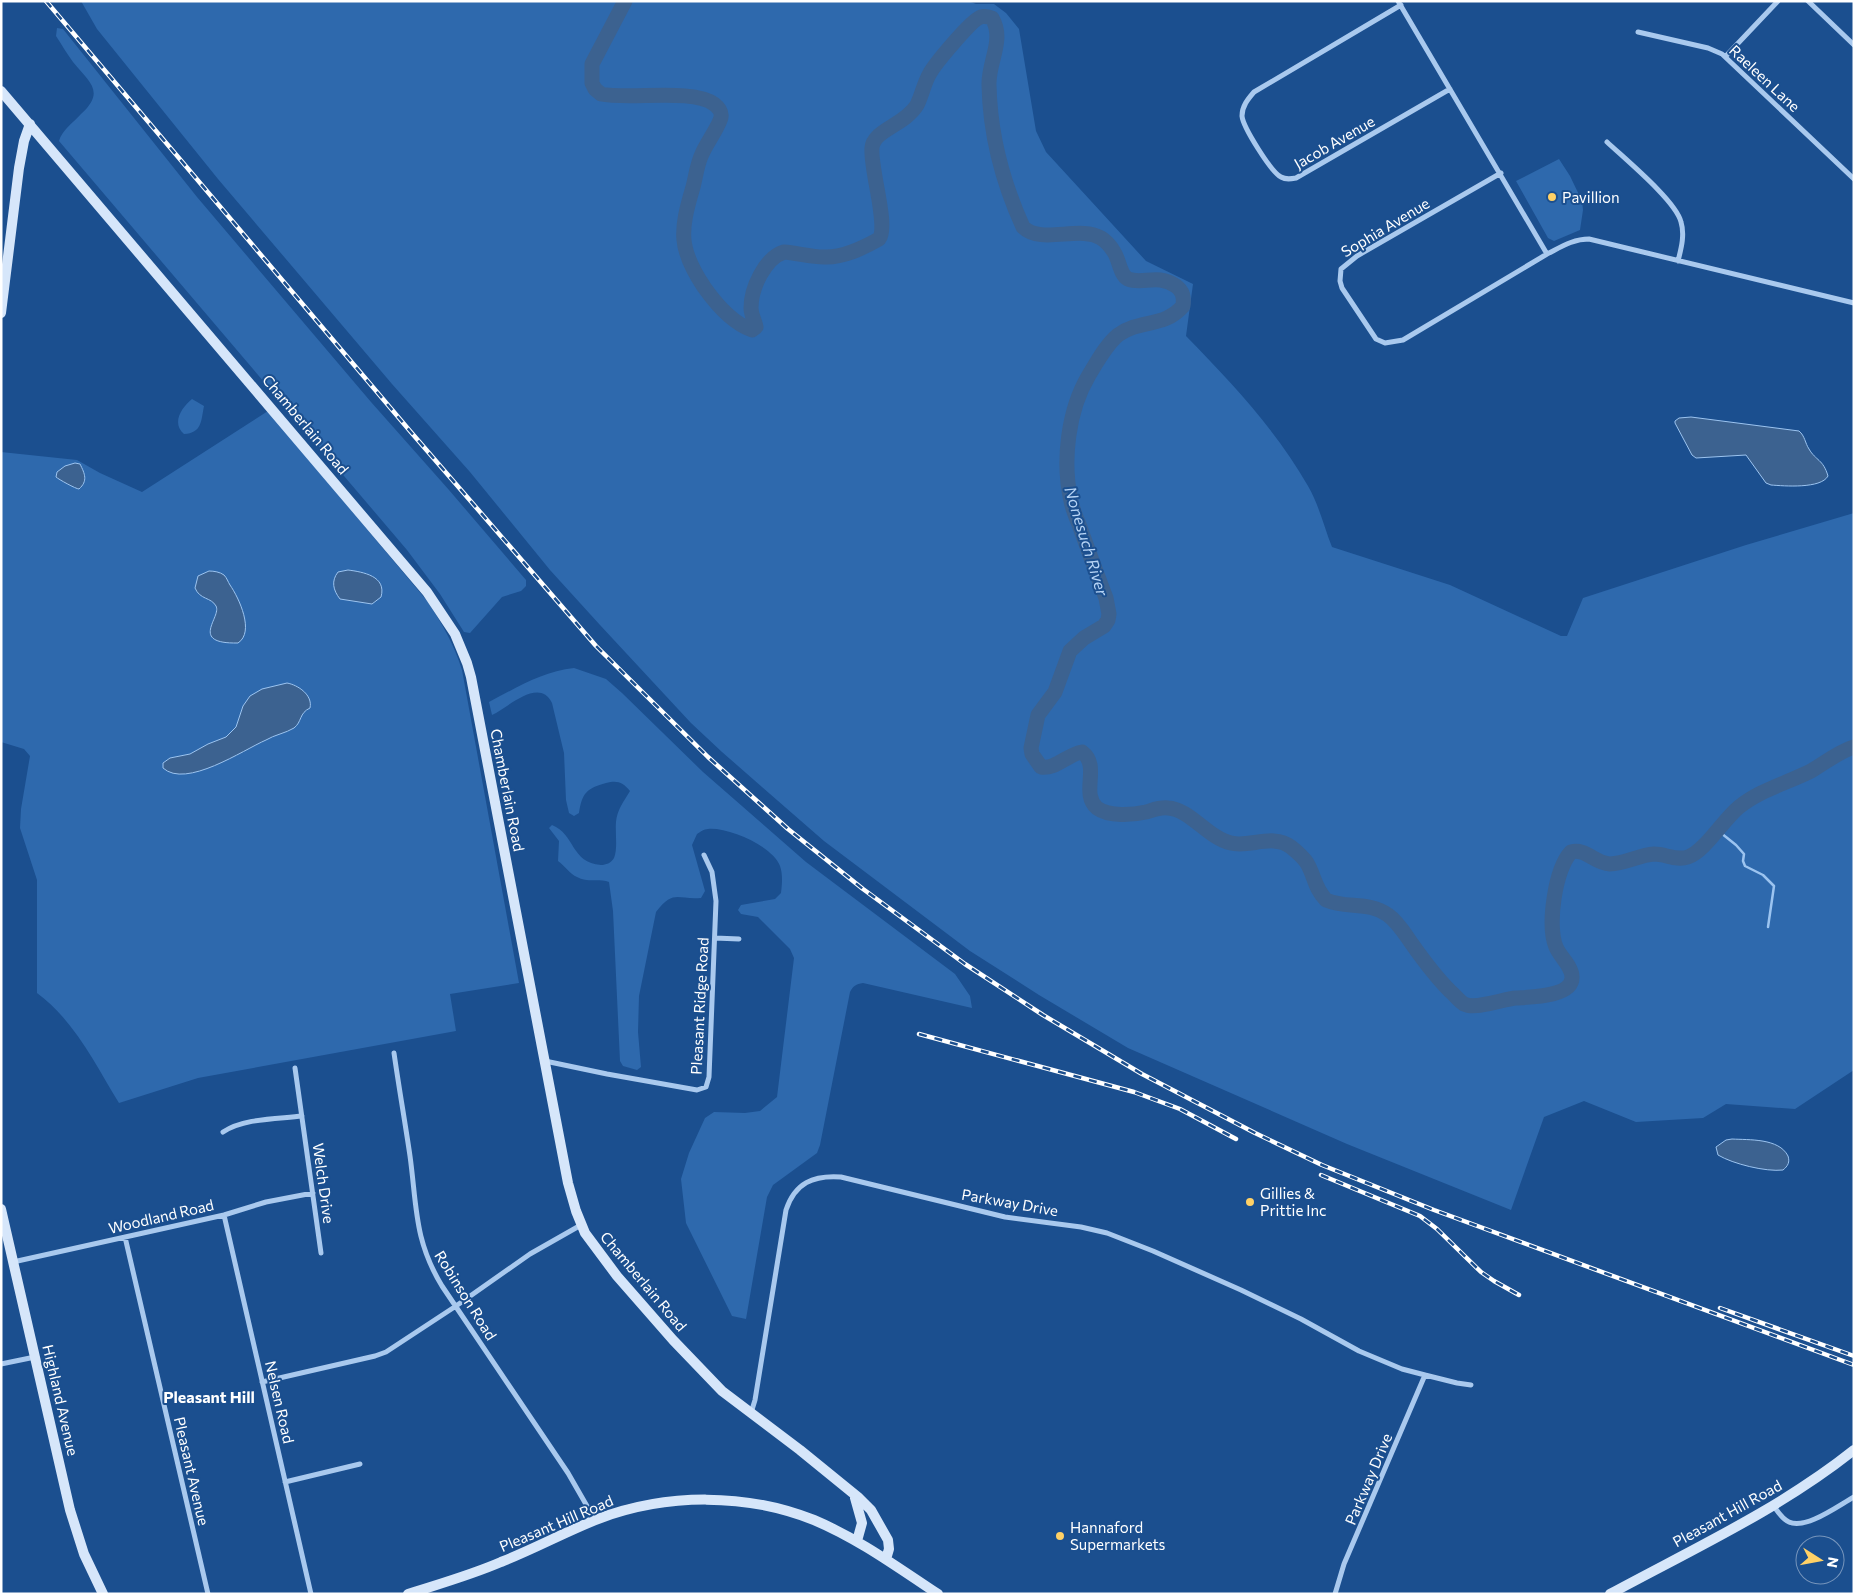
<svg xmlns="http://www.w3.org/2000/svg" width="1855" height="1595" viewBox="0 0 1855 1595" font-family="Commissioner,sans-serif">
	<rect width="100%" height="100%" fill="#1b4f8f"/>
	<!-- green -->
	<path fill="#2e69ad" d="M 81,1 L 968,1 L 976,4 L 994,4 L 1006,13 L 1019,29 L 1036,131 L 1046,152 L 1146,261 L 1193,284 L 1186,336 C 1231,382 1276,430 1308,486 C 1319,505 1324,527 1332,547 L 1450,585 L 1561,636 L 1567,636 L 1583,598 L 1746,545 L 1854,513 L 1854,1070 L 1795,1109 L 1726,1104 L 1703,1118 L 1636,1122 L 1584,1101 L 1544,1117 L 1511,1210 L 1347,1144 L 1128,1048 L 1039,995 L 970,951 L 824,841 L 722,752 L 691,723 L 600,625 L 550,570 L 470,472 L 392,384 L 218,179 L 97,29 Z
		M 57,28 L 63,29 L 197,197 L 371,402 L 449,490 L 526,580 L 526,586 L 521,591 L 502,597 L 470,633 L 464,632 L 440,594 L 407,550 L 59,141 C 62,130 73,123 81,114 C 106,91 89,82 73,62 C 67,54 62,45 56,36 Z
		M 1559,159 L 1570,176 L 1582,201 L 1583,210 L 1580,230 L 1554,241 L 1548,238 L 1516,181 Z
		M 192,399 L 204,406 C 201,421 202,433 184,434 C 171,423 182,407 192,399 Z
		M 268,411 L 428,602 C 442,624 454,644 462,670 L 519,983 L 450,994 L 456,1031 L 198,1078 L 119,1103 C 95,1064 74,1020 37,993 L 37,880 L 20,828 L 21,809 L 30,756 L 24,749 L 1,742 L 1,452 L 77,460 L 100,473 L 142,492 Z
		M 574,668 L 606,679 L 622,693 L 703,772 L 806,862 L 955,974 L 970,996 L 972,1008 L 863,983 C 856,984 853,986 850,992 L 820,1145 L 817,1153 L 773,1185 L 767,1197 L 746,1319 L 732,1316 L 686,1223 L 681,1179 L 689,1153 L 705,1118 L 714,1112 L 745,1113 L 760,1111 L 777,1097 L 794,958 L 790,949 L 758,917 L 741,914 L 738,910 L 741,905 L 775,899 L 781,893 C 782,885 783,874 780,866 C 773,846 728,827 708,829 C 704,829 700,832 697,834 L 692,845 L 705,891 L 701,898 C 677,900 674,889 656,912 L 639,996 L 638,1032 L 641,1067 L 637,1070 L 623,1066 L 620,1061 L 613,911 L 609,882 C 599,878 587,883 577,877 C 570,874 565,866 558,861 L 559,841 L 549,828 L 552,825 C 575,834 571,863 601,865 C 606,865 611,863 614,858 C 618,848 615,833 616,822 C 617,810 624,801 630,791 C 623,782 617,780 606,783 C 587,788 582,793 579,813 L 574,816 L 569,813 L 566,800 L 564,753 L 552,703 C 539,677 509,707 492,715 L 489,702 C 516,688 543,671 574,668 Z"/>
	<!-- water -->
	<path fill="#3c6290" stroke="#9cc4f0" d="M 1691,417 L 1799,431 C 1805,436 1805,443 1809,449 C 1816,461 1823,459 1828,476 C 1821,489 1784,486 1771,485 L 1766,483 L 1746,455 L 1696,458 L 1692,455 L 1675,423 L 1675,421 L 1679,418 Z
		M 75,463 L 80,464 C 85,474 88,481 79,489 C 76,489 58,479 56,477 L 57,472 L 65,466 Z
		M 348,570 C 363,572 387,576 381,597 L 372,604 L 340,599 C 333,590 331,581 338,572 Z
		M 209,571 C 214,571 220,572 224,575 C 227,578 228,582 230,585 C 239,598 255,632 238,643 C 188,644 222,617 216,606 C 211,597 200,600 195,588 L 198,576 Z
		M 287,683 C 298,685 313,695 310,708 C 299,713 302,722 294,728 C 286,733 274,735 266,740 C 243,750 186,789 163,768 L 163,763 L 170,758 L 190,754 L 208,744 L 226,737 L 236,727 L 243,706 L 250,696 L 262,689 Z
		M 1732,1139 C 1749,1140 1779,1138 1788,1156 C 1790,1162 1788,1166 1783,1170 C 1766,1172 1733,1164 1718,1155 L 1716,1147 L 1726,1140 Z"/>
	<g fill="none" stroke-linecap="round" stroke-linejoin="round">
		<!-- stream -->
		<path stroke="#9cc4f0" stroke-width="2.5" d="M 1716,829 L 1736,845 L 1744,854 L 1743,861 L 1745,866 L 1763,875 L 1774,886 L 1768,927"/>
		<!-- river -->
		<path stroke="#3c6290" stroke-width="15" d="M 625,1 L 592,64 L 592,83 L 595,89 L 601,94 C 629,100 693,88 714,104 C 718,107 722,112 721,117 C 720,125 706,144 702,154 C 697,164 696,176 693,187 C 680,231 678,248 704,287 C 716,304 732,323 752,330 L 756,327 C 755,321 751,315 751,308 C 751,288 765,258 784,252 C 797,253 811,257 824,257 C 843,258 863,248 879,239 C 889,226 870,169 872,148 C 873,130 905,125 917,105 C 922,95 924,83 930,73 C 935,64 972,19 981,17 C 984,16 989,17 992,18 C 1005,40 988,62 989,85 C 990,134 1003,183 1023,227 C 1041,245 1080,225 1101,238 C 1106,241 1111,247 1114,252 C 1119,259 1120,275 1128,279 C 1143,285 1157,273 1176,286 C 1183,291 1184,297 1183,306 C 1164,328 1140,319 1118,335 C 1106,345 1097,362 1089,375 C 1068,410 1062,461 1071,501 C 1073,512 1079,523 1082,533 C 1090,555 1098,577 1106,598 L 1109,614 L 1108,620 L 1104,626 L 1084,638 L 1070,651 L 1055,692 L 1038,715 L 1031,748 L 1032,754 L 1041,767 C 1057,769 1066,755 1082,752 C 1101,766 1080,793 1097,808 C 1109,817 1133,815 1146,812 C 1153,810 1160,807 1168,808 C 1190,809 1208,838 1231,843 C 1249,848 1273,833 1291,847 C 1296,851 1303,857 1307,863 C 1315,877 1314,887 1326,900 C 1346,909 1369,901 1388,915 C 1398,922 1405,934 1412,944 C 1424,961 1436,977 1450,991 C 1455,995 1459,1001 1464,1004 C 1476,1010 1503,999 1516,998 C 1530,997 1573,997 1572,977 C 1572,966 1560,957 1556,947 C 1547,926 1555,869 1571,852 C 1586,848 1594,863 1610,864 C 1625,864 1639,855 1654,854 C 1666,854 1676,861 1688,857 C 1705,851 1723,820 1739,807 C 1760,790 1787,783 1811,771 C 1825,763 1838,752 1854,747"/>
		<!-- street -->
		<path stroke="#a9c9ee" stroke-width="5" d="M 1398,1 L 1547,254
			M 1808,1 L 1854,45
			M 1401,5 L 1254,92 C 1248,99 1242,106 1242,116 C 1243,127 1271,172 1281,177 C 1286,180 1291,179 1296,178 L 1450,89
			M 1638,32 L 1708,48 L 1722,54 L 1854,179
			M 1726,56 L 1778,1
			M 1607,142 C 1625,159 1676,201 1681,222 C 1685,235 1681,249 1678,261
			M 1501,173 L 1357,256 L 1341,269 L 1340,281 L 1342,288 L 1376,339 L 1385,343 L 1403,340 L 1547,254 C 1561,247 1573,239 1589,239 L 1854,303
			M 715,938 L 739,939
			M 394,1053 C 399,1088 405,1122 410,1156 C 417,1207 414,1240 442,1286 L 568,1473 L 595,1520
			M 545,1061 L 607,1074 L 697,1090 L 706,1087 L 709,1077 L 716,901 L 712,872 L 704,855
			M 295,1068 L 321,1253
			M 223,1132 C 244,1118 278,1119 302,1116
			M 224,1215 L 311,1594
			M 125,1237 L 208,1594
			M 13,1262 L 224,1215 L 266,1202 L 313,1193
			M 1,1364 L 35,1357
			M 1425,1375 L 1457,1383 L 1471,1385
			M 262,1382 L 375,1356 L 386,1352 L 456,1306 L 530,1254 L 581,1225
			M 751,1413 L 755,1400 L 786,1210 C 795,1183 813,1175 841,1177 L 1005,1217 L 1081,1227 L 1107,1233 L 1153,1251 L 1241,1290 L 1301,1319 L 1359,1351 L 1402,1369 L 1425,1375 L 1344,1564 L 1335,1594
			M 285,1482 L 360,1464
			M 1773,1505 C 1778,1512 1782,1519 1789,1522 C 1806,1530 1839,1505 1854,1497"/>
		<!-- secondary -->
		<path stroke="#d6e6fa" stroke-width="10" d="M 1,91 L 427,592 L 455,634 L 467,663 L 471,677 L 568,1183 L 576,1211 L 585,1233 L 617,1276 L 673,1340 L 722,1391 L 800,1450 L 859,1498 L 871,1510 L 888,1540 L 889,1549 L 886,1559
			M 1,313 L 19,168 L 24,141 L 30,124
			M 1,1209 L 70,1510 L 84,1554 L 103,1594
			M 855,1498 L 862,1523 L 857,1541
			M 408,1594 C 439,1584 471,1575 501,1562 C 534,1549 565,1532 598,1519 C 667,1493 746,1493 814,1520 C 859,1539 897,1567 938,1594
			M 1610,1594 C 1693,1549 1780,1509 1854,1450"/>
		<!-- rail casing -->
		<g stroke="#fff" stroke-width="4.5">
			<path id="rail" d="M 46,1 L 410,431 L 596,646 L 708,757 L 788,829 L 863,889 L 965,964 L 1043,1015 L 1142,1074 L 1255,1133 L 1322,1165 L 1434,1210 L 1854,1365
				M 919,1034 L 1134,1092 L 1180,1109 L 1236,1139
				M 1321,1175 L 1420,1216 L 1437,1229 L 1481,1272 L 1494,1281 L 1519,1295
				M 1720,1308 L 1854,1356"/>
		</g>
		<!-- rail -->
		<use href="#rail" stroke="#1b4f8f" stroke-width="2.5" stroke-dasharray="8" stroke-linecap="butt"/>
	</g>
	<!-- markers -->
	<g fill="#ffd166" stroke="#1b4f8f" stroke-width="2">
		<circle cx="1552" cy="197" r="5"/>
		<circle cx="1250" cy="1202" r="5"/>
		<circle cx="1060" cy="1536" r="5"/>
	</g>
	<g text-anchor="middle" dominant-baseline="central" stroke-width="4" stroke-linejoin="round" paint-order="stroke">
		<!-- street labels -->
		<g font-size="15" fill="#fff" stroke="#1b4f8f">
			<text transform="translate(1765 78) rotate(43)">Raeleen Lane</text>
			<text transform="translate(1334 142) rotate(-30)">Jacob Avenue</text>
			<text transform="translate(1385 227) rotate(-31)">Sophia Avenue</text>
			<text transform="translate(306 424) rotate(50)">Chamberlain Road</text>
			<text transform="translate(508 790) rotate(79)">Chamberlain Road</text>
			<text transform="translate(699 1006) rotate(-87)">Pleasant Ridge Road</text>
			<text transform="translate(324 1183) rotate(82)">Welch Drive</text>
			<text transform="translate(1010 1202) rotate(10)">Parkway Drive</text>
			<text transform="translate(161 1216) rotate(-13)">Woodland Road</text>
			<text transform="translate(644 1281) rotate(50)">Chamberlain Road</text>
			<text transform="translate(466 1295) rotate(58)">Robinson Road</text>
			<text transform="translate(61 1400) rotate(77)">Highland Avenue</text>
			<text transform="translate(280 1402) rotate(77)">Nelsen Road</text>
			<text transform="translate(192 1471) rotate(77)">Pleasant Avenue</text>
			<text transform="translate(1368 1479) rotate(-67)">Parkway Drive</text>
			<text transform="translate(1727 1513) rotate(-29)">Pleasant Hill Road</text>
			<text transform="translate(556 1523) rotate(-23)">Pleasant Hill Road</text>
		</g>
		<!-- poi labels -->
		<g font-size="15" fill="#fff" stroke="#1b4f8f" text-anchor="start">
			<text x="1562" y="197">Pavillion</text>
			<text x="1260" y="1193">Gillies &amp;<tspan x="1260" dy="17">Prittie Inc</tspan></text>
			<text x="1070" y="1527">Hannaford<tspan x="1070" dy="17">Supermarkets</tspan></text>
		</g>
		<!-- water labels -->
		<g font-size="16" font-style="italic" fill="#b5d3f5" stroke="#1b4f8f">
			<text transform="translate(1087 541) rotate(73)">Nonesuch River</text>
		</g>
		<!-- neighbourhood labels -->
		<g font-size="16" font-weight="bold" fill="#fff" stroke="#1b4f8f">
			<text x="209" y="1396">Pleasant Hill</text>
		</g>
	</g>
	<!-- border -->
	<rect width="1855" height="1595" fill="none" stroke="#ffffff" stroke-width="5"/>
	<!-- north arrow -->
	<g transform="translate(1820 1560) rotate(101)"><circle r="24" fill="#1b4f8f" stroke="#7695bc"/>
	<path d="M0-4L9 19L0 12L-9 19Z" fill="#ffd166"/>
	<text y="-8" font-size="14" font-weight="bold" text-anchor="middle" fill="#ffffff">N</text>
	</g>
</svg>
